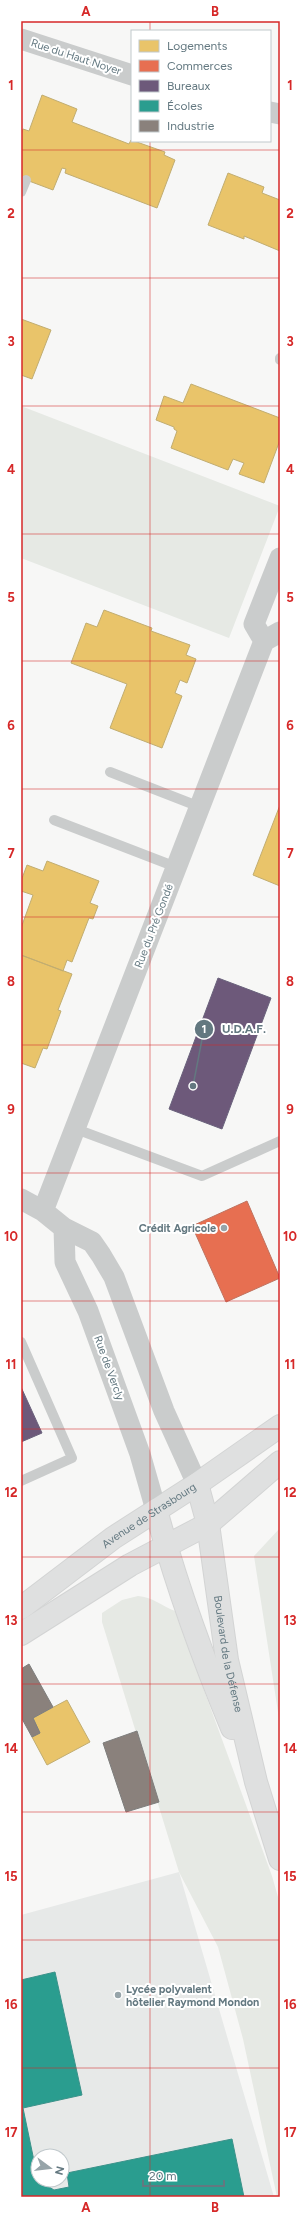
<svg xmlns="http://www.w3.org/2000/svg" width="301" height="2218" viewBox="0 0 301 2218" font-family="Figtree,sans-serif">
	<rect width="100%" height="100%" fill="#f7f7f6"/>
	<!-- built -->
	<path fill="#e7e9e8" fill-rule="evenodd" d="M 179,1872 L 274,2197 L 21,2197 L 21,1915 ZM 38,2156 L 62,2156 L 62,2180 L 38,2180 Z"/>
	<!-- green -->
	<path fill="#e6e9e4" d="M 21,406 L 280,506 L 229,638 L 21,558 Z
		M 280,1528 L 280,1725 L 254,1556 Z
		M 138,1596 C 152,1597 162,1606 175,1611 L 272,1876 L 280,1904 L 280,2197 L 277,2197 L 243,2039 L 218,1947 L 179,1872 L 102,1622 L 102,1613 L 122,1600 Z"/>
	<!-- homes -->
	<path fill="#e9c46a" stroke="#c1ad71" d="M 42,95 L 77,109 L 72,122 L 129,144 L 131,140 L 134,141 L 165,152 L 164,155 L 175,160 L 157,208 L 65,173 L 66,169 L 62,168 L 53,190 L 21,178 L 21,135 L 23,129 L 29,131 Z
		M 228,173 L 264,187 L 262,193 L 280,200 L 280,251 L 244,236 L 244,239 L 208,225 Z
		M 21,319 L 51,330 L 32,379 L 21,375 Z
		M 191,384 L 280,418 L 280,440 L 264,483 L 239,474 L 244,463 L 233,459 L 228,470 L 171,448 L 177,431 L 174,429 L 174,427 L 156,420 L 164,396 L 183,403 Z
		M 104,610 L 152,628 L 151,631 L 190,645 L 186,655 L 196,659 L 187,683 L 180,680 L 175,693 L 182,696 L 162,748 L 110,728 L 127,684 L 71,663 L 86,623 L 97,627 Z
		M 280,805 L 280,886 L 253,875 Z
		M 47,861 L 99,881 L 90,903 L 98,906 L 93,919 L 89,918 L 72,962 L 67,960 L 63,971 L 21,955 L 21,928 L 33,895 L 21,891 L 21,881 L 27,865 L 43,871 Z
		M 21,955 L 72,974 L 58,1010 L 61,1011 L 47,1049 L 43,1048 L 35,1068 L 21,1063 Z
		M 67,1700 L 90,1742 L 47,1765 L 32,1737 L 40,1733 L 33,1718 Z"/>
	<!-- shops -->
	<path fill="#e76f51" stroke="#bf725f" d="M 247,1201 L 280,1278 L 226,1302 L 192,1226 Z"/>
	<!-- offices -->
	<path fill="#6d597a" stroke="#6a627c" d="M 218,978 L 271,998 L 222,1129 L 169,1109 Z
		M 21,1387 L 42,1433 L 21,1442 Z"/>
	<!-- schools -->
	<path fill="#2a9d8f" stroke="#3b928a" d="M 55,1972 L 82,2095 L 23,2108 L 38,2180 L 54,2190 L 69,2187 L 67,2173 L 232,2139 L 244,2197 L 21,2197 L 21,1980 Z"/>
	<!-- industry -->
	<path fill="#8a817c" stroke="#7e7e7d" d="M 29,1664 L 53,1707 L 33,1718 L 40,1733 L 32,1737 L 21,1717 L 21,1669 Z
		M 137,1731 L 159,1802 L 126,1812 L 103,1743 Z"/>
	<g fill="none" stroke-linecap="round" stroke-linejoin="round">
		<!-- secondary casing -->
		<g stroke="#d3d4d4" stroke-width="24">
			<g id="secondary">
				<path id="s1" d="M 197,1484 L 208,1524 L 227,1660 L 256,1782 L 280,1859"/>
				<path d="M 156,1510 C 176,1584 202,1656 232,1728"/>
			</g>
		</g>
		<!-- primary casing -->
		<g stroke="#d3d4d4" stroke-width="24">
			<g id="primary">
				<path id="s2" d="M 21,1608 L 113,1538 L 197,1484 L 280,1426"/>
				<path d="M 21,1634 L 130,1565 L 208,1524 L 280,1462"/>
			</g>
		</g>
		<!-- lane -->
		<path stroke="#cacccc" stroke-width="10" d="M 21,192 L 26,180
			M 280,358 L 280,360
			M 110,772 L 200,807
			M 54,820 L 176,867
			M 76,1129 L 202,1176 L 280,1141
			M 21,1342 L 72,1458 L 21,1481"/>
		<!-- street -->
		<path stroke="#cacccc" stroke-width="21" d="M 21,39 L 132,75
			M 270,112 L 280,114
			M 264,641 L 254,624 L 280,558
			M 21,1199 L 43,1211 L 64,1228 L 92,1242 L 101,1255 L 114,1277 L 164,1411 L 197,1484
			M 43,1211 L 264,641 L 280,632
			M 64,1228 L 65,1262 L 88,1311 L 140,1454 L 156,1510"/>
		<!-- secondary -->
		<use href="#secondary" stroke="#dfe0e0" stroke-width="22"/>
		<!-- primary -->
		<use href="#primary" stroke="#dfe0e0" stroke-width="22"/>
	</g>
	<!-- grid -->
	<path fill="none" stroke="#d62828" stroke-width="1" stroke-opacity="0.55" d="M 150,21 L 150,31M 150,141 L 150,2197M 21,150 L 280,150M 21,278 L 280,278M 21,406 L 280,406M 21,534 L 280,534M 21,661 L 280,661M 21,789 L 280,789M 21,917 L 280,917M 21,1045 L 280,1045M 21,1173 L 280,1173M 21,1301 L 280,1301M 21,1429 L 280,1429M 21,1557 L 280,1557M 21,1684 L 280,1684M 21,1812 L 280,1812M 21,1940 L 280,1940M 21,2068 L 280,2068"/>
	<!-- markers -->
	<g fill="#97a4a9" stroke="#fff" stroke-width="1.5">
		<circle cx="224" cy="1228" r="4"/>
		<circle cx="118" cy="1995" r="4"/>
	</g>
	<g text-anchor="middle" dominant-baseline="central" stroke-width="4" stroke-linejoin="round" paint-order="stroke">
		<!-- street labels -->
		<g font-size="11" fill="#637880" stroke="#fff">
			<text transform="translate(76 57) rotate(18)">Rue du Haut Noyer</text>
			<text transform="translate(154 926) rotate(-69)">Rue du Pré Gondé</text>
			<text transform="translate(109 1368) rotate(70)">Rue de Vercly</text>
			<text stroke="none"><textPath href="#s2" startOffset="158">Avenue de Strasbourg</textPath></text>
			<text stroke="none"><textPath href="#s1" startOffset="173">Boulevard de la Défense</textPath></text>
		</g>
		<!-- poi labels -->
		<g font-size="11" font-weight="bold" fill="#637880" stroke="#fff" text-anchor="end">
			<text x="216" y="1228">Crédit Agricole</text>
			<text x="126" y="1989" text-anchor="start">Lycée polyvalent<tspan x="126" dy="13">hôtelier Raymond Mondon</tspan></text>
		</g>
	</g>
	<!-- callouts -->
	<path fill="none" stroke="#637880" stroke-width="1.5" d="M193 1086L204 1029"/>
	<g fill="#637880" stroke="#fff" stroke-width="1.5">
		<circle cx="193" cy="1086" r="4"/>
		<circle cx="204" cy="1029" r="10"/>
	</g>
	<g font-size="12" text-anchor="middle" font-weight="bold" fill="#fff">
		<text x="204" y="1033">1</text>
	</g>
	<g font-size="12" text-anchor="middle" font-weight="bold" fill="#637880" stroke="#fff" stroke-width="4" stroke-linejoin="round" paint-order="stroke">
		<text x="244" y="1033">U.D.A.F.</text>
	</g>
	<!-- border -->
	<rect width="301" height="2218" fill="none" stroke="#ffffff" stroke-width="44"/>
	<!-- legend -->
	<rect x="131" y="30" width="140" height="112" fill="#ffffff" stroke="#c1c9cc"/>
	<rect x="139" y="40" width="20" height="12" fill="#e9c46a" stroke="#c1c9cc"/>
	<text x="167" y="50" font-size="12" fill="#637880">Logements</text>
	<rect x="139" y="60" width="20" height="12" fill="#e76f51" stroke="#c1c9cc"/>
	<text x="167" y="70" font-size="12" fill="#637880">Commerces</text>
	<rect x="139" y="80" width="20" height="12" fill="#6d597a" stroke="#c1c9cc"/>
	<text x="167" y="90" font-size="12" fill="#637880">Bureaux</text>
	<rect x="139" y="100" width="20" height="12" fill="#2a9d8f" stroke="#c1c9cc"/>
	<text x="167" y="110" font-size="12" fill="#637880">Écoles</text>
	<rect x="139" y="120" width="20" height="12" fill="#8a817c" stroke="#c1c9cc"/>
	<text x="167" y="130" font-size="12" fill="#637880">Industrie</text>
	<!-- north arrow -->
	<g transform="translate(50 2168) rotate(105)"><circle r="19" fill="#ffffff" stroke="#c1c9cc"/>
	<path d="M0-3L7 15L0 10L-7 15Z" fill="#97a4a9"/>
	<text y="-6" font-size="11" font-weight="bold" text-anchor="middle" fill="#637880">N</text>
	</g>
	<!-- scale -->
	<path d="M143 2180v6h81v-6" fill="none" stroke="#637880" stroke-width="2"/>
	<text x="149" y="2180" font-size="12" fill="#637880" stroke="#ffffff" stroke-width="3" paint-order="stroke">20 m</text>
	<rect x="22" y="22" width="257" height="2174" fill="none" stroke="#d62828" stroke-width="1.5"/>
	<g font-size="13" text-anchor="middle" font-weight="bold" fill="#d62828">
		<text x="86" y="16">A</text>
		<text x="215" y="16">B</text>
		<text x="11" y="90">1</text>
		<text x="290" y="90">1</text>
		<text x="11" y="218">2</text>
		<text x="290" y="218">2</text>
		<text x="11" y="346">3</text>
		<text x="290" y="346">3</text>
		<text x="11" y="474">4</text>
		<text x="290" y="474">4</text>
		<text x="11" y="602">5</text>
		<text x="290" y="602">5</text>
		<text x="11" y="730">6</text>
		<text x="290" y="730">6</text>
		<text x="11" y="858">7</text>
		<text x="290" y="858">7</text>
		<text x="11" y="986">8</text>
		<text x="290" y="986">8</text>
		<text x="11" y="1114">9</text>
		<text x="290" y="1114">9</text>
		<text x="11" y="1241">10</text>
		<text x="290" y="1241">10</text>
		<text x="11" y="1369">11</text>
		<text x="290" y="1369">11</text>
		<text x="11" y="1497">12</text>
		<text x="290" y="1497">12</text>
		<text x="11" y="1625">13</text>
		<text x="290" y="1625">13</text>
		<text x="11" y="1753">14</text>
		<text x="290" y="1753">14</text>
		<text x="11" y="1881">15</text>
		<text x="290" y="1881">15</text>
		<text x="11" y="2009">16</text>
		<text x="290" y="2009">16</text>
		<text x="11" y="2137">17</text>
		<text x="290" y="2137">17</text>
		<text x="86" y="2212">A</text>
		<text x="215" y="2212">B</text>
	</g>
</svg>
